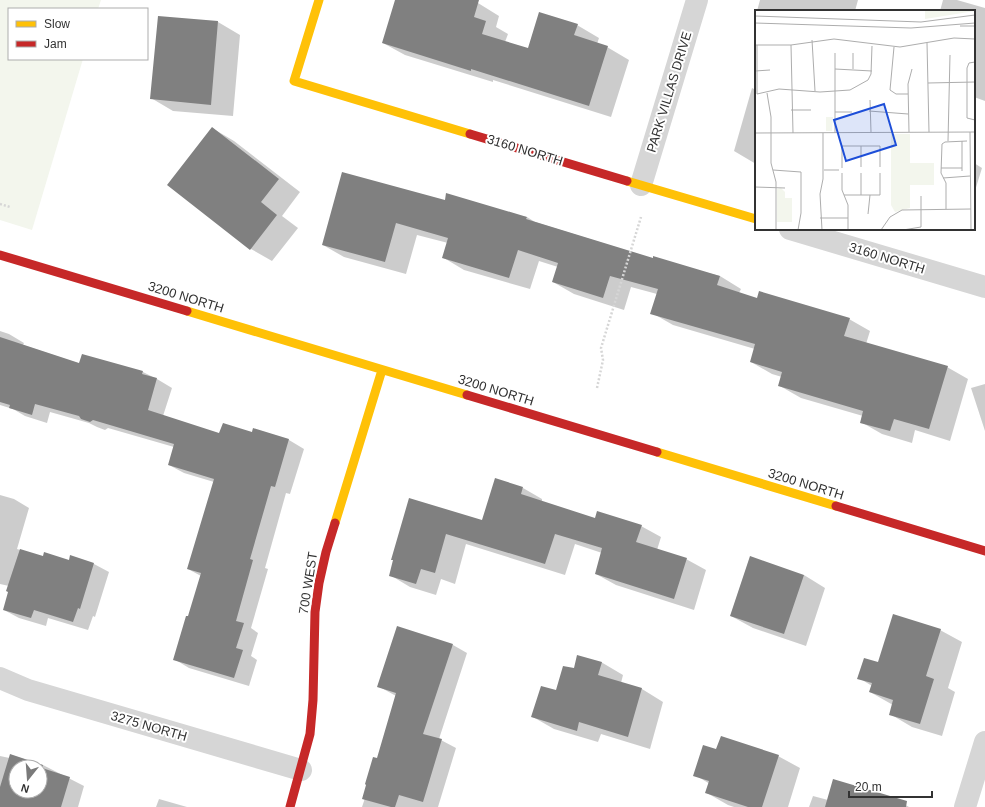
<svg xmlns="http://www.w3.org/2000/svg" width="985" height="807" viewBox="0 0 985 807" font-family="Arial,sans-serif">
	<rect width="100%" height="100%" fill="#fff"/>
	<!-- green -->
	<path fill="#f3f6ed" d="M 0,0 L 101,0 L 98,9 L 9,9 L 9,59 L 83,59 L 32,230 L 0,220 Z"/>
	<!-- shadow -->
	<path fill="#0003" fill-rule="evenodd" d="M 396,0 L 467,0 L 478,3 L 499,16 L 496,27 L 508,34 L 505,42 L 528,49 L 577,25 L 599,38 L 597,44 L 607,47 L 629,60 L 611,117 L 493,80 L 493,82 L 405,55 L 383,43 Z
		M 760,0 L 858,0 L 855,11 L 757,11 Z
		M 943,0 L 957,0 L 985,8 L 985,101 L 974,97 L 974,11 L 940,11 Z
		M 756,13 L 756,23 L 754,22 Z
		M 159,17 L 218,22 L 240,35 L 233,116 L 173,111 L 151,98 Z
		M 752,88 L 756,90 L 756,164 L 734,151 Z
		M 212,128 L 234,141 L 300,192 L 282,216 L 298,228 L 272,261 L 251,249 Z
		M 974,163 L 982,168 L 974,194 Z
		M 445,201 L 527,217 L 535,222 L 653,259 L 720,276 L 741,289 L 739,293 L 758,299 L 849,319 L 870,331 L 866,344 L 947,367 L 968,379 L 950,441 L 915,430 L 912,443 L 882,434 L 861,422 L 863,416 L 801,398 L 780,386 L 782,377 L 772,374 L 751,362 L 755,349 L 673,325 L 652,313 L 657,294 L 631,287 L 624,310 L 574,294 L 553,282 L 558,267 L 539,261 L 530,289 L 464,270 L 444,258 L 448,243 L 417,235 L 406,274 L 344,257 L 323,245 Z
		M 0,331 L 9,334 L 24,343 L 23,345 L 80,364 L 82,355 L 143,372 L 157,379 L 172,388 L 163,416 L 220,434 L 252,433 L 253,429 L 289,440 L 304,449 L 290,494 L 286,493 L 265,568 L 268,569 L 251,628 L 258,633 L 251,656 L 257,660 L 249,686 L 189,668 L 174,659 L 189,618 L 201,576 L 188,569 L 214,482 L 184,473 L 169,465 L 174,447 L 108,428 L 105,430 L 97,427 L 89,423 L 50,412 L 47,423 L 25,416 L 13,409 L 0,405 Z
		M 985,384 L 985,431 L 971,388 Z
		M 523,488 L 542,499 L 542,502 L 596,519 L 641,526 L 661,537 L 657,550 L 686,559 L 706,570 L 694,610 L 616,585 L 596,574 L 602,553 L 575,544 L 565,575 L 466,544 L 455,584 L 441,579 L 436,595 L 410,587 L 390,575 L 409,500 L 483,521 Z
		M 0,495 L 14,499 L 29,508 L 17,549 L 44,557 L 94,564 L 109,572 L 95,617 L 93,616 L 88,630 L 48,618 L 46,626 L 19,618 L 4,610 L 9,592 L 9,586 L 0,584 Z
		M 804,575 L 825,588 L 806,646 L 753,628 L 731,616 Z
		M 940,630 L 962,642 L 948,688 L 955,692 L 942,736 L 912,727 L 890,714 L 893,705 L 870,692 L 872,686 L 859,678 L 879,664 Z
		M 453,645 L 467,653 L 439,739 L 456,748 L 438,807 L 362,807 L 378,759 L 396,696 L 378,686 Z
		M 601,662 L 623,675 L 621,683 L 642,689 L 663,702 L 650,749 L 601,734 L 598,742 L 554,729 L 533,717 L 557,692 L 574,670 Z
		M 717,751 L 778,756 L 800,768 L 788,807 L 734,807 L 728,805 L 707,793 L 710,784 L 695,775 Z
		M 0,756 L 43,765 L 84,786 L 78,807 L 0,807 ZM 16,767 L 40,767 L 40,791 L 16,791 Z
		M 813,796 L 828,800 L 893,798 L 909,807 L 809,807 Z
		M 159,799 L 187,807 L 156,807 Z"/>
	<!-- building -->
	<path fill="#808080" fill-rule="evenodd" d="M 395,0 L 479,0 L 474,17 L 486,21 L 482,34 L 528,48 L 539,12 L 578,24 L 574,35 L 608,46 L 589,106 L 471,69 L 471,71 L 382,43 Z
		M 158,16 L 218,21 L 211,105 L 150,99 Z
		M 212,127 L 279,179 L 261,202 L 277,215 L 250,250 L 167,185 Z
		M 342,172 L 445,200 L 446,193 L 527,217 L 526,219 L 653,258 L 653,256 L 720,276 L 717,285 L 757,298 L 759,291 L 850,318 L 844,336 L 948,366 L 929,429 L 894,419 L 890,431 L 860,423 L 863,411 L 778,386 L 782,372 L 750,362 L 755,344 L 650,314 L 658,289 L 610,276 L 603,298 L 552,282 L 558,263 L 518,250 L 509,278 L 442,258 L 448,238 L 396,223 L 385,262 L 322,245 Z
		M 0,337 L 79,363 L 82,354 L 143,371 L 142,374 L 157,378 L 148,410 L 219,433 L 223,423 L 252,432 L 253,428 L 289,439 L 275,487 L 271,486 L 250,559 L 253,560 L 236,621 L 244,623 L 236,648 L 243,650 L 234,678 L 173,660 L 186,616 L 188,616 L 201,573 L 187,569 L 214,479 L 168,465 L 174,444 L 93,420 L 90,422 L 81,419 L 79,416 L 35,404 L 32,415 L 9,408 L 10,405 L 0,402 Z
		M 495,478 L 523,487 L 521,494 L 595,518 L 597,511 L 642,525 L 636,542 L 687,558 L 674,599 L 595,574 L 602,548 L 555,534 L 545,564 L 446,534 L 435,573 L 421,569 L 416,584 L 389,576 L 393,560 L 391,560 L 409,498 L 482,520 Z
		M 20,549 L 43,556 L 44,552 L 69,560 L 70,555 L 94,563 L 80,609 L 78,608 L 73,622 L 34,610 L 31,618 L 3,610 L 8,592 L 6,591 Z
		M 750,556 L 804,575 L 784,634 L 730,616 Z
		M 893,614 L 941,629 L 926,676 L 934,679 L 920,724 L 889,715 L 893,700 L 869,692 L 872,683 L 857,679 L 864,658 L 878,662 Z
		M 397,626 L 453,644 L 423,734 L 442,739 L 423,802 L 399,795 L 395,807 L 391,807 L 362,799 L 366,785 L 365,784 L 373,757 L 377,758 L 396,693 L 377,687 Z
		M 577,655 L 602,662 L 598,675 L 642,688 L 628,737 L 579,722 L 577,731 L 531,717 L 541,686 L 556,690 L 563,666 L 574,668 Z
		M 721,736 L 779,755 L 762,807 L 748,807 L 705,793 L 709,781 L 693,776 L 703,745 L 716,749 Z
		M 10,754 L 43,765 L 42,768 L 70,777 L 61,807 L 0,807 L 0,787 ZM 16,767 L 40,767 L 40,791 L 16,791 Z
		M 833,779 L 907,801 L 906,807 L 825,807 Z"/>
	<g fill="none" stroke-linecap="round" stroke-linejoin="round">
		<!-- path -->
		<path stroke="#d6d6d6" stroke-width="2.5" stroke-dasharray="2 2" stroke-linecap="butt" d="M 0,204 L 10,207
			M 597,388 L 603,360 L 601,348 L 641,217"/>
		<!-- street -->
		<path stroke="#d6d6d6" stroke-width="22" d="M 641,185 L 697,0
			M 790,229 L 985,287
			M 0,678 L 28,690 L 301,770
			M 965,807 L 985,742"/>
		<!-- slow -->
		<path stroke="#ffc107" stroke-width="9" d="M 319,0 L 294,81 L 470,134
			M 627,181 L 756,219
			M 187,311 L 467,395
			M 657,452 L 836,506
			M 335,523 L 382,370"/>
		<!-- jam -->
		<path stroke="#c62828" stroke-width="9" d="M 470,134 L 627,181
			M 0,255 L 187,311
			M 467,395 L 657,452
			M 836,506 L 985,551
			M 290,807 L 310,734 L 313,700 L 315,612 L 319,583 L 326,552 L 335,523"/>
	</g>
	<g text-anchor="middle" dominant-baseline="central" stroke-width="4" stroke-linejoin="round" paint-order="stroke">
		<!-- street labels -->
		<g font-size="13" fill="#323232" stroke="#fff">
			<text transform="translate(669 92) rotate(-73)">PARK VILLAS DRIVE</text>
			<text transform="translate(525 150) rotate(17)">3160 NORTH</text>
			<text transform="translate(887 258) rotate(17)">3160 NORTH</text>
			<text transform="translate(186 297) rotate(17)">3200 NORTH</text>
			<text transform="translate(496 390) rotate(17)">3200 NORTH</text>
			<text transform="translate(806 484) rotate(17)">3200 NORTH</text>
			<text transform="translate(308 583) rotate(-81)">700 WEST</text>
			<text transform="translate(149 726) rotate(16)">3275 NORTH</text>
		</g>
	</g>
	<!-- overview -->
	<g transform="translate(755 10)">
		<rect width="220" height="220" fill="#fff"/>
		<path d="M 170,0 L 220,0 L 220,1 L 170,9 ZM 71,107 L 78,107 L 77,121 L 71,121 ZM 136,124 L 155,124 L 155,153 L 179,153 L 179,175 L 155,175 L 155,198 L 140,202 L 136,195 ZM 26,178 L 30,182 L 30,188 L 37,188 L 37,212 L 22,212 L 22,179 Z" fill="#f3f6ed"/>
		<path fill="none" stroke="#adadad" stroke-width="1" d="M 0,6 L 166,12 L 220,5M 0,13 L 156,18 L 220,13M 205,16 L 220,16M 57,30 L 60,81M 172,33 L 174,122M 0,35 L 36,35 L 79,29 L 145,37 L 199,28 L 220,29M 2,35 L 2,84 L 24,79 L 65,82 L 95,80 L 113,70 L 116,64 L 117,36M 36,35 L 38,123M 139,37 L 135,80 L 141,84 L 153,84M 80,43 L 80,123M 98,43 L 98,59M 220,52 L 214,53 L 212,58 L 212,108 L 220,110M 80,59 L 117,61M 0,61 L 15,60M 173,73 L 220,72M 12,83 L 16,107 L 16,153 L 21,172 L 21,220M 115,90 L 116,122M 36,100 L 56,100M 114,101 L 153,104M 80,102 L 97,102M 154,122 L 153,74 L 157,59M 215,122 L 216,220M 0,123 L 220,122M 193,131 L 195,45M 207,131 L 207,161M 106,136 L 106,157M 87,158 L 87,136 L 125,136 L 125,157M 186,158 L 207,158M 18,160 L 46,162 L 46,203 L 43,220M 69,160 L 84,160M 87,163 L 87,180 L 93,195 L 93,220M 106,163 L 106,185M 188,168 L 215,166M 0,177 L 30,178M 89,185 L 125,185 L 125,163M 191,199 L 191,173 L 186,163 L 187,134 L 190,132 L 212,131M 113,204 L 115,185M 65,208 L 93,208M 67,220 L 65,184 L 68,169 L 68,123M 126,220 L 135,207 L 147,200 L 216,199M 148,220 L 166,217 L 166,186"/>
		<path fill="#1d4ed8" fill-opacity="0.15" stroke="#1d4ed8" stroke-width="2" d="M 129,94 L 141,135 L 91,151 L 79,110 Z"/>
		<rect width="220" height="220" fill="none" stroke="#323232" stroke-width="2"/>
	</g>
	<!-- legend -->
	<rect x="8" y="8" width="140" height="52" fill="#ffffff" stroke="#adadad"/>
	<rect x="16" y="21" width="20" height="6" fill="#ffc107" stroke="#adadad"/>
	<text x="44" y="28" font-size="12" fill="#323232">Slow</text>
	<rect x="16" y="41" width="20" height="6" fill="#c62828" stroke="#adadad"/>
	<text x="44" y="48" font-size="12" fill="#323232">Jam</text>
	<!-- north arrow -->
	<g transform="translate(28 779) rotate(197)"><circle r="19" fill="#ffffff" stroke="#adadad"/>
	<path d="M0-3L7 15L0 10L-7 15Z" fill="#7a7a7a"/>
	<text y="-6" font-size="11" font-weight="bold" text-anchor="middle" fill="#323232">N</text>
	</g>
	<!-- scale -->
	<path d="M849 791v6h83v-6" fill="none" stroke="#323232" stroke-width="2"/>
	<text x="855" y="791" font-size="12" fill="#323232" stroke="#ffffff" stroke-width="3" paint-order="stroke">20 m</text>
</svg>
